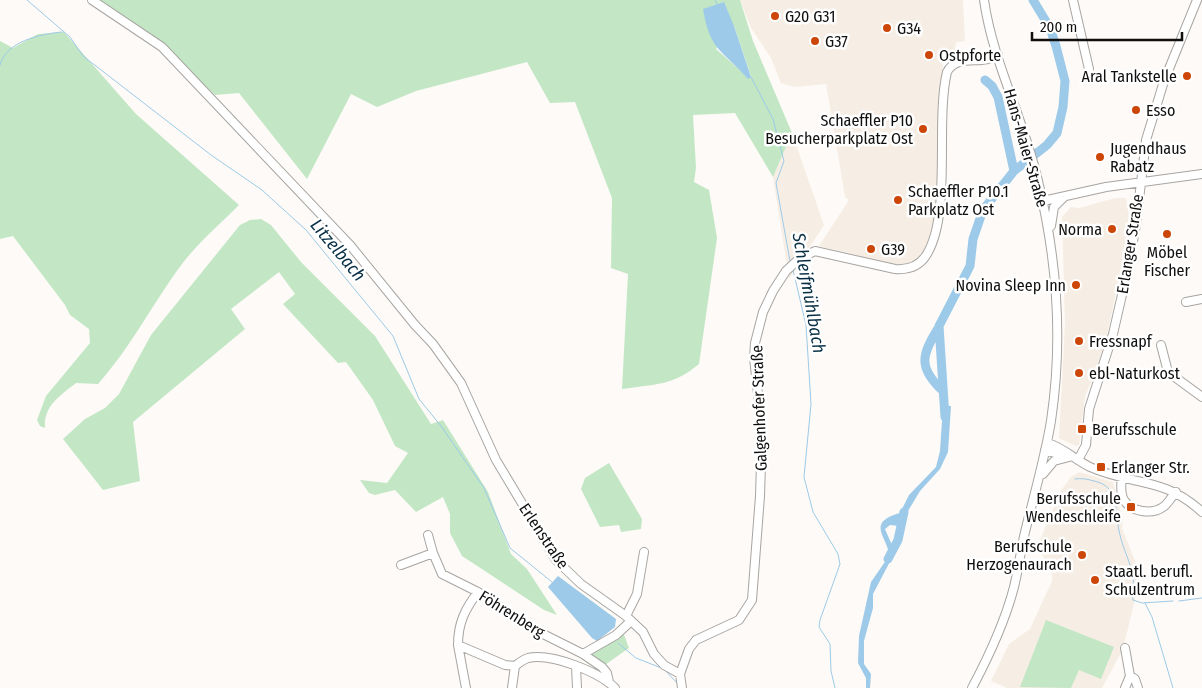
<svg xmlns="http://www.w3.org/2000/svg" width="1202" height="688" viewBox="0 0 1202 688" font-family="'Fira Sans Condensed',sans-serif">
	<rect width="100%" height="100%" fill="#fdfaf7"/>
	<!-- built -->
	<path fill="#f6eee4" d="M 740,0 L 963,0 L 965,41 L 956,42 L 954,57 L 943,59 L 935,219 L 923,254 L 914,263 L 895,265 L 819,246 L 849,200 L 845,197 L 826,84 L 794,87 L 781,83 L 771,58 L 751,28 Z
		M 792,133 L 824,225 L 789,279 L 773,177 Z
		M 1115,198 L 1126,198 L 1130,224 L 1128,238 L 1108,331 L 1094,376 L 1085,396 L 1079,445 L 1076,446 L 1059,438 L 1065,324 L 1062,217 L 1071,207 L 1079,208 Z
		M 1079,472 L 1113,482 L 1123,520 L 1122,528 L 1137,566 L 1138,587 L 1123,649 L 1102,688 L 1007,688 L 991,681 L 1009,644 L 1030,629 L 1052,581 L 1052,575 L 1040,550 L 1040,540 L 1062,489 L 1071,477 Z"/>
	<!-- green -->
	<path fill="#c3e7c5" fill-rule="evenodd" d="M 97,0 L 740,0 L 753,41 L 792,133 L 773,177 L 735,113 L 693,115 L 696,168 L 694,182 L 709,190 L 717,238 L 699,364 C 673,386 655,384 622,389 L 628,274 L 611,268 L 612,198 L 575,102 L 550,103 L 527,62 L 416,91 L 377,107 L 351,94 L 307,179 L 239,93 L 215,95 L 148,33 ZM 734,26 L 751,76 L 749,78 L 716,49 Z
		M 64,32 L 136,114 L 239,205 C 220,224 198,243 182,264 C 153,303 131,347 98,384 L 76,383 C 61,395 43,406 45,428 L 40,426 L 37,420 L 46,396 L 90,343 L 89,329 L 70,315 L 65,305 L 13,236 L 0,239 L 0,41 L 13,48 L 38,34 Z
		M 261,219 L 271,225 L 301,262 L 375,336 L 431,424 L 443,420 L 488,492 L 511,554 L 527,569 L 557,615 L 544,610 L 462,556 L 450,533 L 450,514 L 443,497 L 416,512 L 395,490 L 375,495 L 369,493 L 360,480 L 387,483 L 408,453 L 395,446 L 373,400 L 346,362 L 338,363 L 283,304 L 295,294 L 279,272 L 231,309 L 245,329 L 133,422 L 140,481 L 103,490 L 63,439 L 85,419 L 105,408 L 119,394 L 151,335 L 240,225 L 250,220 Z
		M 609,463 L 642,519 L 641,529 L 621,532 L 619,525 L 600,527 L 581,489 L 585,478 Z
		M 1046,620 L 1114,647 L 1101,679 L 1079,670 L 1071,688 L 1020,687 Z
		M 623,632 L 629,648 L 602,667 L 583,654 Z"/>
	<!-- water -->
	<path fill="#9dcae8" d="M 724,2 L 734,26 L 751,77 L 748,79 C 723,50 710,52 703,9 Z
		M 943,406 L 951,406 L 948,452 L 940,469 L 920,491 L 899,526 L 890,525 L 885,529 L 895,552 L 873,594 L 873,608 L 864,641 L 864,664 L 871,674 L 870,688 L 866,688 L 866,678 L 858,663 L 859,636 L 871,582 L 889,556 C 889,538 864,523 900,513 L 909,495 L 936,467 L 940,451 Z
		M 558,576 L 616,619 L 615,627 L 597,641 L 592,638 L 548,587 Z"/>
	<g fill="none" stroke-linecap="round" stroke-linejoin="round">
		<!-- stream -->
		<path stroke="#9dcae8" stroke-width="1" d="M 27,0 L 70,37 L 83,56 L 211,155 L 262,190 L 306,230 L 393,336 L 419,399 L 441,426 L 484,488 L 510,548 L 552,582
			M 715,0 L 717,4
			M 0,65 C 6,41 41,34 62,32
			M 751,77 L 773,119 L 784,161 L 776,183 L 790,261
			M 793,270 L 806,325 L 811,404 L 804,477 L 813,512 L 838,554 L 840,564 L 820,620 L 819,627 L 830,644 L 831,671 L 835,688
			M 1075,479 C 1082,478 1087,479 1094,481 C 1122,487 1114,514 1120,535 C 1123,549 1131,563 1133,577 C 1135,585 1130,591 1133,600 L 1142,603 L 1173,601
			M 1179,601 L 1202,598
			M 1145,603 L 1152,617 L 1173,688
			M 618,643 L 636,658 L 664,669 L 677,683"/>
		<!-- river -->
		<path stroke="#9dcae8" stroke-width="9" d="M 985,80 L 992,86 L 998,97 L 1014,171
			M 939,327 C 922,354 917,367 943,391
			M 945,417 L 939,326 L 970,266 L 973,239 L 983,210 L 1014,171 L 1047,145 L 1057,133 L 1063,107 L 1065,81 L 1056,46 L 1050,28 L 1033,0
			M 888,559 L 898,540 L 904,512"/>
		<!-- minor casing -->
		<g stroke="#a7a5a2" stroke-width="10">
			<path id="minor" d="M 92,0 L 162,47 L 350,245 L 415,325 L 433,344 L 461,383 L 496,460 L 556,560 L 581,584 L 626,616 L 643,632 L 654,654 L 664,665 L 680,674
				M 1073,0 L 1089,69
				M 971,60 L 980,56 L 998,55
				M 1043,201 L 1106,187 L 1202,174
				M 1051,226 L 1054,207 L 1064,197
				M 1186,302 L 1202,299
				M 1161,345 L 1168,372 L 1202,397
				M 1047,443 C 1063,447 1075,460 1090,467 C 1133,486 1163,476 1202,512
				M 1045,450 L 1067,457
				M 1078,460 L 1086,445 L 1089,409 L 1113,334 L 1127,273 L 1136,225 L 1146,140 L 1164,81 L 1197,0
				M 1043,474 L 1054,461 L 1069,457
				M 1122,477 C 1121,484 1120,493 1124,500 C 1131,512 1152,515 1163,507 C 1168,504 1171,497 1176,492
				M 428,535 L 433,553 L 442,574 L 478,592 L 535,630 L 583,654 L 602,667 L 607,673 L 609,682
				M 401,565 L 433,553
				M 478,592 C 465,609 458,623 458,645 L 505,665 L 515,666
				M 626,616 L 637,594 L 644,552
				M 458,645 L 466,688
				M 1125,648 L 1130,676 L 1125,688
				M 583,654 L 616,635 L 631,621
				M 576,666 L 577,688
				M 1130,676 L 1135,679 L 1138,688
				M 512,688 L 515,666 C 519,663 524,659 528,658 C 552,653 599,672 615,688
				M 682,688 L 680,674 L 689,649 L 696,640 L 739,620 L 752,600 L 760,496 L 762,430 L 754,358 L 755,343 L 763,312 L 773,291 L 786,271 L 799,259 L 815,251 L 895,269 C 908,270 920,266 927,254 C 952,212 935,122 947,72 C 957,53 982,66 998,55
				M 972,688 C 989,656 1005,622 1014,587 C 1019,567 1021,547 1026,528 C 1035,492 1045,457 1051,421 C 1063,341 1057,259 1038,181 C 1024,119 993,63 984,0"/>
		</g>
		<!-- minor -->
		<use href="#minor" stroke="#fff" stroke-width="8"/>
	</g>
	<!-- markers -->
	<g fill="#cc4607" stroke="#fff" stroke-width="2">
		<circle cx="775" cy="16" r="5"/>
		<circle cx="887" cy="28" r="5"/>
		<circle cx="815" cy="41" r="5"/>
		<circle cx="929" cy="55" r="5"/>
		<circle cx="1187" cy="76" r="5"/>
		<circle cx="1136" cy="110" r="5"/>
		<circle cx="923" cy="129" r="5"/>
		<circle cx="1100" cy="157" r="5"/>
		<circle cx="898" cy="200" r="5"/>
		<circle cx="1112" cy="229" r="5"/>
		<circle cx="1167" cy="234" r="5"/>
		<circle cx="871" cy="249" r="5"/>
		<circle cx="1076" cy="285" r="5"/>
		<circle cx="1079" cy="341" r="5"/>
		<circle cx="1079" cy="373" r="5"/>
		<rect x="1077" y="424" width="10" height="10" rx="2.5"/>
		<rect x="1096" y="462" width="10" height="10" rx="2.5"/>
		<rect x="1126" y="502" width="10" height="10" rx="2.5"/>
		<circle cx="1082" cy="555" r="5"/>
		<circle cx="1095" cy="580" r="5"/>
	</g>
	<g text-anchor="middle" dominant-baseline="central" stroke-width="5" stroke-linejoin="round" paint-order="stroke">
		<!-- poi labels -->
		<g font-size="16" fill="#100f0e" stroke="#fff" text-anchor="start">
			<text x="785" y="16">G20 G31</text>
			<text x="897" y="28">G34</text>
			<text x="825" y="41">G37</text>
			<text x="939" y="55">Ostpforte</text>
			<text x="1177" y="76" text-anchor="end">Aral Tankstelle</text>
			<text x="1146" y="110">Esso</text>
			<text x="913" y="120" text-anchor="end">Schaeffler P10<tspan x="913" dy="18">Besucherparkplatz Ost</tspan></text>
			<text x="1110" y="148">Jugendhaus<tspan x="1110" dy="18">Rabatz</tspan></text>
			<text x="908" y="191">Schaeffler P10.1<tspan x="908" dy="18">Parkplatz Ost</tspan></text>
			<text x="1102" y="229" text-anchor="end">Norma</text>
			<text x="881" y="249">G39</text>
			<text x="1167" y="252" text-anchor="middle">Möbel<tspan x="1167" dy="18">Fischer</tspan></text>
			<text x="1066" y="285" text-anchor="end">Novina Sleep Inn</text>
			<text x="1089" y="341">Fressnapf</text>
			<text x="1089" y="373">ebl-Naturkost</text>
			<text x="1092" y="429">Berufsschule</text>
			<text x="1111" y="467">Erlanger Str.</text>
			<text x="1121" y="498" text-anchor="end">Berufsschule<tspan x="1121" dy="18">Wendeschleife</tspan></text>
			<text x="1072" y="546" text-anchor="end">Berufschule<tspan x="1072" dy="18">Herzogenaurach</tspan></text>
			<text x="1105" y="571">Staatl. berufl.<tspan x="1105" dy="18">Schulzentrum</tspan></text>
		</g>
		<!-- street labels -->
		<g font-size="16" fill="#100f0e" stroke="#fff">
			<text transform="translate(1026 148) rotate(74)">Hans-Maier-Straße</text>
			<text transform="translate(1130 244) rotate(-81)">Erlanger Straße</text>
			<text transform="translate(759 408) rotate(-92)">Galgenhofer Straße</text>
			<text transform="translate(544 536) rotate(56)">Erlenstraße</text>
			<text transform="translate(512 614) rotate(32)">Föhrenberg</text>
		</g>
		<!-- water labels -->
		<g font-size="18" font-style="italic" fill="#082f44" stroke="#fff">
			<text transform="translate(338 250) rotate(50)">Litzelbach</text>
			<text transform="translate(809 293) rotate(80)">Schleifmühlbach</text>
		</g>
	</g>
	<!-- scale -->
	<path d="M1032 32v8h150v-8" fill="none" stroke="#100f0e" stroke-width="2.5"/>
	<text x="1040" y="32" font-size="15" fill="#100f0e" stroke="#ffffff" stroke-width="4" paint-order="stroke">200 m</text>
</svg>
